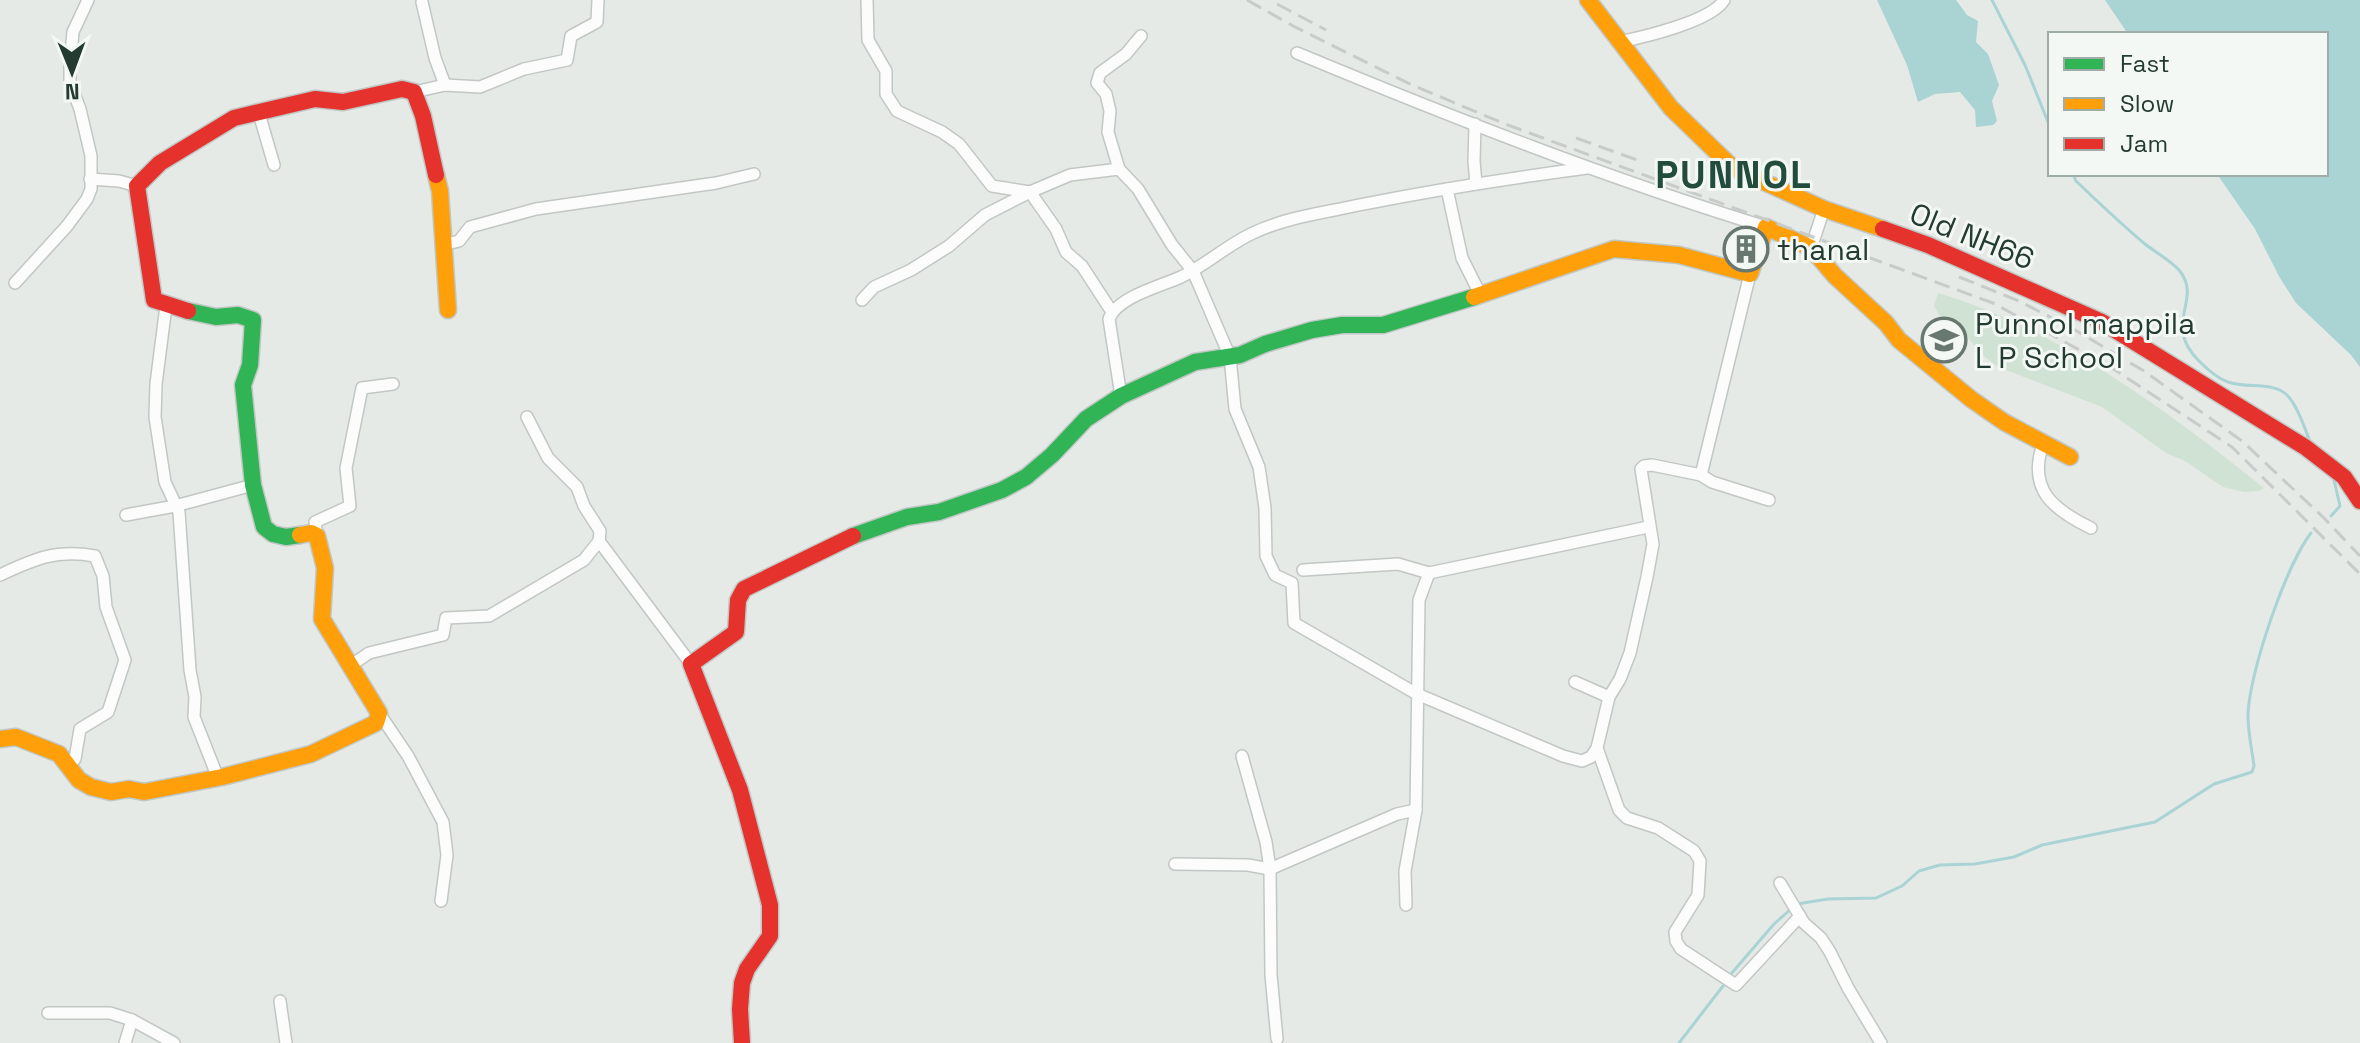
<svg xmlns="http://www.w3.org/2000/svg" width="2360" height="1043" font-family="'Space Grotesk',sans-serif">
  <rect width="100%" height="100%" fill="#e5eae7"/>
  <path fill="#d0e2d3" d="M1938 293C2055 327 2169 412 2264 488L2259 491 2244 492 2223 487 2185 461 2166 453 2102 407 1998 367 1980 353 1965 334 1941 318 1934 306Z"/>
  <g fill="#aad3d4">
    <path d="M1877 0H1956L1967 15 1978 21 1976 42 1988 54 1999 85 1992 101 1997 121 1993 125 1976 127 1975 110 1960 92 1935 94 1918 102 1907 65Z"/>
    <path d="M2105 0H2360V367L2351 355 2296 303 2280 278 2255 229 2217 174H2326V34H2128Z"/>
  </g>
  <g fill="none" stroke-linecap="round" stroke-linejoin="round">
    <g stroke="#aad3d4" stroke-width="3">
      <path d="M1992 0 2025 65 2050 127"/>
      <path d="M2073 174 2076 181C2099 203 2121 224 2145 244 2155 252 2170 260 2179 270 2204 300 2161 323 2199 361 2206 368 2219 379 2228 382 2248 389 2272 381 2287 395 2297 405 2304 426 2309 439"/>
      <path d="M2331 516 2340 506 2334 480"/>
      <path d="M1797 904 1828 899 1876 898 1902 886 1919 871 1940 865 1975 864 2014 857 2042 845 2155 822 2214 784 2252 772 2254 766C2252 750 2248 733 2248 716 2248 676 2286 565 2311 533"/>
      <path d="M1731 974 1774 924 1791 909"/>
      <path d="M1679 1043 1723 986"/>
    </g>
    <g stroke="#c2c7c4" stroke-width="14">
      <g id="street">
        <path d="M867 0 868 40 886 71V94L897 111 942 132 959 144 992 186 1030 192 1056 229 1066 252 1082 266 1112 312"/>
        <path d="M422 2 435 58 445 85"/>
        <path d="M1141 36 1126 54 1100 73 1097 83 1106 94 1110 111 1108 132 1119 169 1138 189 1172 245 1193 271 1230 357 1235 409 1259 467 1265 508 1266 556 1275 575 1292 583 1294 623 1417 694 1563 756 1582 761 1591 757 1597 748 1609 697 1620 679 1630 653 1647 577 1653 544 1641 469 1644 466 1652 465 1701 475 1750 274"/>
        <path d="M1619 42C1644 37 1712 21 1724 0"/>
        <path d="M1297 53C1451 117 1606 178 1766 227"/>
        <path d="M414 92 445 85 480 87 524 69 567 60 571 36 597 22 598 0"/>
        <path d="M258 110 274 165"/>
        <path d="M1475 124 1474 161 1476 184"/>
        <path d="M90 179 119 181 137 186"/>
        <path d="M1447 189 1462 258 1480 294"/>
        <path d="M443 245 459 241 470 227 536 209 716 183 754 174"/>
        <path d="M1811 248 1824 209"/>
        <path d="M15 283 67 226 87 199 91 189V156L80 109 70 83V65L73 32 88 0"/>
        <path d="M862 300 874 287 911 270 949 246 985 215 1030 192 1070 175 1119 169"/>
        <path d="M166 306 156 384 155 417 165 482 179 512 190 670 195 697 194 717 218 778"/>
        <path d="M1121 396 1109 319C1117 297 1161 286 1181 277 1206 265 1227 245 1253 233 1287 217 1323 213 1359 205 1434 190 1511 178 1587 168"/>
        <path d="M2043 444C2027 490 2054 510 2091 528"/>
        <path d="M1701 475 1712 482 1769 500"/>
        <path d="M126 515 175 506 253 485"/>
        <path d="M317 536 315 522 350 506 346 468 362 388 393 384"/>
        <path d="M599 541 691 664"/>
        <path d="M1303 570 1398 564 1429 573"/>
        <path d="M0 575C34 559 56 549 95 556L103 576 106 607 125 660 108 712 80 729 75 759 68 765"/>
        <path d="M350 666 369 653 443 635 446 618 489 616 584 560 599 541 600 531 584 506 577 487 548 458 527 417"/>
        <path d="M1575 682 1609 697"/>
        <path d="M379 713 408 756 443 822 447 855 441 901"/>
        <path d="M1597 748 1619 810 1627 818 1658 828 1694 851 1700 861 1698 895 1675 932 1676 941 1681 949 1736 985 1800 916"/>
        <path d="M1242 756 1266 842 1270 869 1271 975 1277 1039"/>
        <path d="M1175 864 1248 865 1270 869 1397 814 1416 810"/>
        <path d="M1780 883 1804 923 1821 938 1830 952 1848 988 1881 1043"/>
        <path d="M1406 905 1405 871 1416 810 1419 600 1429 573 1648 527"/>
        <path d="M280 1001 286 1043"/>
        <path d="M48 1013H110L132 1020 174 1043"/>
        <path d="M125 1043 132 1020"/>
      </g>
    </g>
    <g stroke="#c0c7c4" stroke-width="19">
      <g id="fast">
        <path d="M188 311 216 317 238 315 253 320 250 365 243 385 253 485 264 527 273 534 286 537 300 535"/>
        <path d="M853 536 907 517 939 512 1002 490 1026 477 1052 455 1086 419 1121 396 1195 362 1240 355 1265 344 1312 330 1342 325H1383L1474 297"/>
      </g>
    </g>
    <g stroke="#c0c7c4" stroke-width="19">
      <g id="slow">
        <path d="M1588 0 1671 108 1733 168 1824 209 1883 229"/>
        <path d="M436 175 440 191 448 310"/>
        <path d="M1474 297 1614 249 1679 255 1750 274 1766 227 1811 248 1835 276 1886 323 1899 340 1971 399 2004 422 2070 457"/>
        <path d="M0 739 16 737 59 754 79 780 91 787 111 792 129 789 144 792 222 777 311 754 376 723 379 713 322 619 325 568 317 536 311 533 300 535"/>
      </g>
    </g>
    <g stroke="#c0c7c4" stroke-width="19">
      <g id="jam">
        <path d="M1883 229 1928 245 2102 322 2305 447 2344 477 2360 501"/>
        <path d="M188 311 154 300 137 186 160 163 234 118 315 99 343 102 402 89 414 92 423 116 436 175"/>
        <path d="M742 1043 740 1009 742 983 747 969 770 936V905L740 790 691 664 736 632 738 600 744 589 853 536"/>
      </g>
    </g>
    <use href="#street" stroke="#fbfcfb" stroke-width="11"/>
    <use href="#fast" stroke="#30b455" stroke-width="16"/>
    <use href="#slow" stroke="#ff9f0a" stroke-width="16"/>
    <use href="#jam" stroke="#e5322d" stroke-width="16"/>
    <g stroke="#c7cbc9" stroke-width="3" stroke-dasharray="16 8" stroke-linecap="butt">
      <path d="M1247 0 1295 27 1412 85 1505 124 1993 303 2109 366 2232 447 2360 574"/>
      <path d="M1277 4 1326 30"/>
      <path d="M1576 138 1640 161"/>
      <path d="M1959 277 2019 301 2075 330 2144 371 2242 441 2324 518 2360 556"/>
    </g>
  </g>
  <defs>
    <g id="building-ring" transform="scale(2.3)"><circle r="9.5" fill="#f3f8f5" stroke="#687871" stroke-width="1.5"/><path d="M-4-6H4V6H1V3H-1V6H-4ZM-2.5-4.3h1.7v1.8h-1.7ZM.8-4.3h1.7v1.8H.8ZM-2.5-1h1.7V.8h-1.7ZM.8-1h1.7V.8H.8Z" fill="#687871"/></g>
    <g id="school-ring" transform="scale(2.3)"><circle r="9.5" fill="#f3f8f5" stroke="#687871" stroke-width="1.5"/><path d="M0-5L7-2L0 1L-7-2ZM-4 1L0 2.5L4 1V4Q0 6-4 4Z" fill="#687871"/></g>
  </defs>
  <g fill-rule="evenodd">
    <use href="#building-ring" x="1746" y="249"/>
    <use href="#school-ring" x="1944" y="340"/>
  </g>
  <g text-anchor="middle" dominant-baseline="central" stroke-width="6" stroke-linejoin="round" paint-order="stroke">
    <g font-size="30" fill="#243b32" stroke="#f3f8f5">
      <text transform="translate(1972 236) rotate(22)">Old NH66</text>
    </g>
    <g font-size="30" fill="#243b32" stroke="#f3f8f5" text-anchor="start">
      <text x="1777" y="249">thanal</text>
      <text x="1975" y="323">Punnol mappila<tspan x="1975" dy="34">L P School</tspan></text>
    </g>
    <g font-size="38" font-weight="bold" letter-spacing="2" fill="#224c3d" stroke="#f3f8f5">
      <text x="1734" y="175">PUNNOL</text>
    </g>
  </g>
  <rect x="2048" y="32" width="280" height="144" fill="#f3f8f5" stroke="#a0aca7" stroke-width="2"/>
  <rect x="2064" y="58" width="40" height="12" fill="#30b455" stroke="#a0aca7" stroke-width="2"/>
  <text x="2120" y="72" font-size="24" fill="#243b32">Fast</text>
  <rect x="2064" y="98" width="40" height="12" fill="#ff9f0a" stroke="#a0aca7" stroke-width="2"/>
  <text x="2120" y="112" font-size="24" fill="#243b32">Slow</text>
  <rect x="2064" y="138" width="40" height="12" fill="#e5322d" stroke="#a0aca7" stroke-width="2"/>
  <text x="2120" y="152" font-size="24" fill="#243b32">Jam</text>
  <g transform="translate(72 72) rotate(179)" stroke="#f3f8f5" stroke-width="6" paint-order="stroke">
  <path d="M0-6L14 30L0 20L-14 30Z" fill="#243b32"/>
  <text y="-12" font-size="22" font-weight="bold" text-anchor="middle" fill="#243b32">N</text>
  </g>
</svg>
